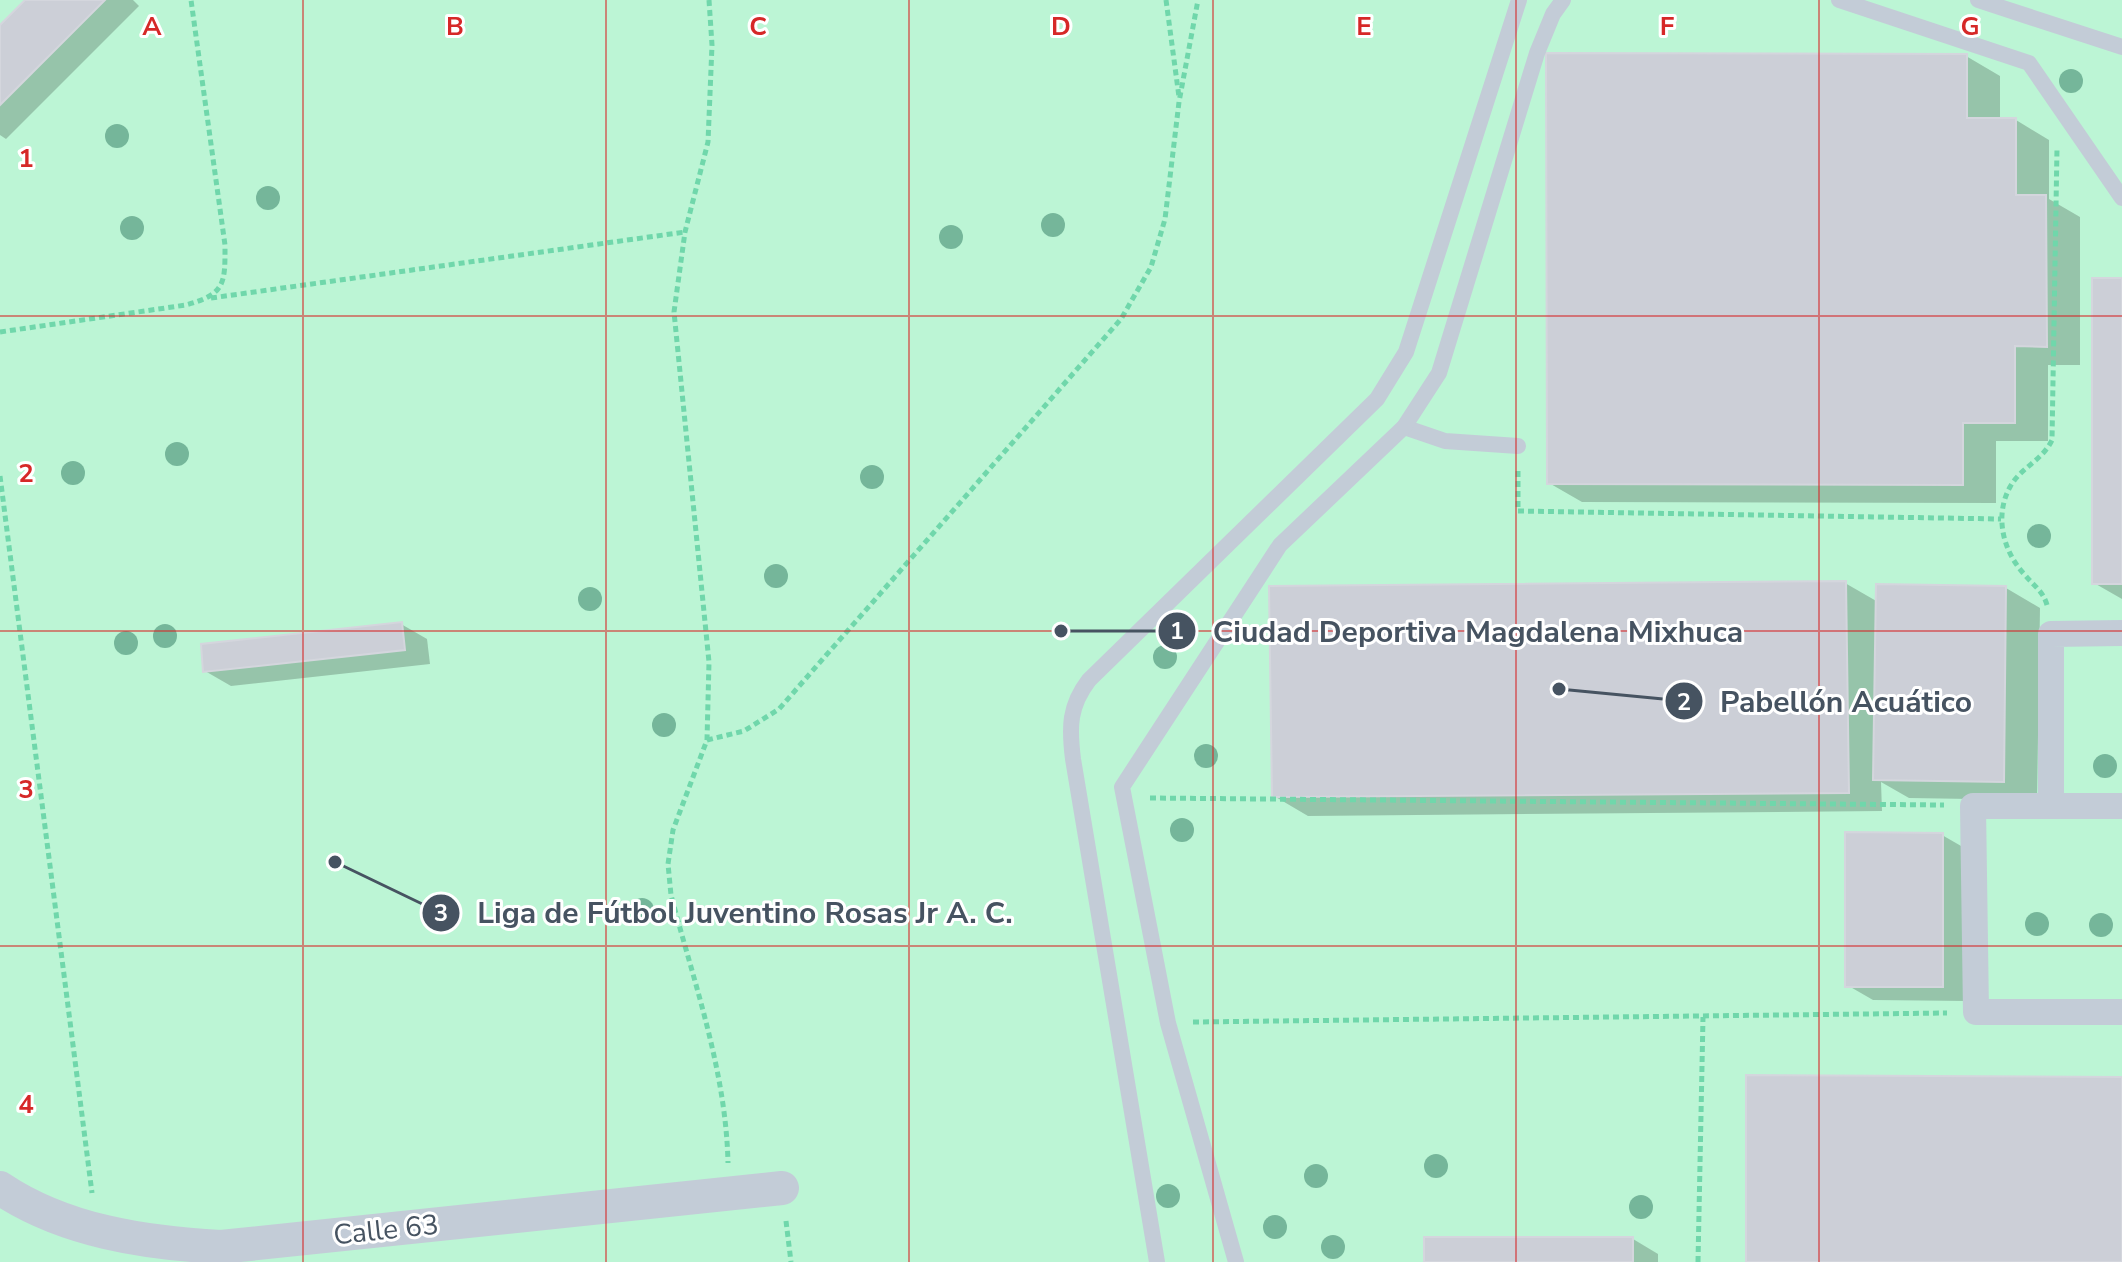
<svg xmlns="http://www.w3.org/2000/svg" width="2122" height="1262" font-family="'Nunito Sans',sans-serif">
  <rect width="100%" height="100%" fill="#f4f1f1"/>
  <rect fill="#bcf5d5" x="0" y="0" width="2122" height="1262"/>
  <g fill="#0003">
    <path d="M28 0H133L139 6 6 139 0 135V28Z"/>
    <path d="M1966 56 2000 76V120H2016L2049 140V199L2080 217V365H2048V441H1996V503L1582 502 1549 483Z"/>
    <path d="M2122 280V599L2094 583Z"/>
    <path d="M1845 583 1878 602 2006 588 2040 608 2037 800 1909 798 1881 782 1882 811 1308 816 1274 796Z"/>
    <path d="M401 624 427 639 430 664 231 686 205 671Z"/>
    <path d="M1942 835 1968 850V1001L1873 1000 1847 985Z"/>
    <path d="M1633 1239 1658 1254V1262H1426Z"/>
  </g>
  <g fill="#cccfd7" stroke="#d4d6dd" stroke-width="2">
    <path d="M25 0H105L0 105V25Z"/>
    <path d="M1546 53 1967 54V118H2016V195H2046L2047 347 2015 346V423H1963V485L1547 484Z"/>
    <rect x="2092" y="278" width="30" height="306"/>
    <path d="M1846 581 1849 793 1272 797 1269 586Z"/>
    <path d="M1876 584 2006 586 2004 782 1873 780Z"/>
    <path d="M402 622 405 650 203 672 201 644Z"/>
    <path d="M1845 832 1943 833V987H1845Z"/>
    <path d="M1746 1075 2122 1077V1262H1746Z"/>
    <rect x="1424" y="1237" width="209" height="25"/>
  </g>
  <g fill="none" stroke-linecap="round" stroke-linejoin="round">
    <g stroke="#70d7ab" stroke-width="5" stroke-dasharray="6 4" stroke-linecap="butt">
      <path d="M709 0 712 45 708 142 685 232 674 312 709 662 707 740 673 830 668 864 671 895C694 983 726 1071 728 1163"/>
      <path d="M1166 0 1179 97"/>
      <path d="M211 298 685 232"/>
      <path d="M0 332 186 305C226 294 225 283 225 245L191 0"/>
      <path d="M1518 471V511L2001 519"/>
      <path d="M0 476 92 1193"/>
      <path d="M2047 605C2043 591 2034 586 2025 575 2003 552 1994 516 2010 487 2020 468 2043 460 2052 440L2057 148"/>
      <path d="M707 740 744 731 779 709 1121 319 1151 267 1165 219 1179 102 1198 0"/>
      <path d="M1150 798 1944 805"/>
      <path d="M1193 1022 1947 1013"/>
      <path d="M786 1221 791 1262"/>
      <path d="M1698 1262 1703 1017"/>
    </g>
    <g stroke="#c3ccd7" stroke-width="16">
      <path d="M1839 0 2029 63 2122 198"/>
      <path d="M1978 0 2122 47"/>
      <path d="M1404 427 1445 441 1518 446"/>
      <path d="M1157 1262 1073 759C1069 727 1069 706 1089 680L1377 399 1406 352 1519 0"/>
      <path d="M1236 1262 1168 1023 1122 787 1280 545 1404 427 1439 373 1537 53 1553 14 1563 0"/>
    </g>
    <g stroke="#c3ccd7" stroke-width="26">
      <path d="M2051 806V634L2122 633"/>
      <path d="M2122 806H1973L1976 1012H2122"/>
    </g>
    <path stroke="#c3ccd7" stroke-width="34" d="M0 1188C64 1231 145 1243 221 1247L782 1188"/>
  </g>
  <g fill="#75b69a">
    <circle cx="2071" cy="81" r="12"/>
    <circle cx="117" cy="136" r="12"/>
    <circle cx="268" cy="198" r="12"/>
    <circle cx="1053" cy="225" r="12"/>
    <circle cx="132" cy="228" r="12"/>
    <circle cx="951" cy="237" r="12"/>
    <circle cx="177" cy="454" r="12"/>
    <circle cx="73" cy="473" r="12"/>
    <circle cx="872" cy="477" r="12"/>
    <circle cx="2039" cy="536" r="12"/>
    <circle cx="776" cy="576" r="12"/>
    <circle cx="590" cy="599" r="12"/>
    <circle cx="165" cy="636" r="12"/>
    <circle cx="126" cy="643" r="12"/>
    <circle cx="1165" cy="657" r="12"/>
    <circle cx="664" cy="725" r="12"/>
    <circle cx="1206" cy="756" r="12"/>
    <circle cx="2105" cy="766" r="12"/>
    <circle cx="1182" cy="830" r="12"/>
    <circle cx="642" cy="910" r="12"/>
    <circle cx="2037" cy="924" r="12"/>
    <circle cx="2101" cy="925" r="12"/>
    <circle cx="1436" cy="1166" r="12"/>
    <circle cx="1316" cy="1176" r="12"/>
    <circle cx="1168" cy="1196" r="12"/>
    <circle cx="1641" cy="1207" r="12"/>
    <circle cx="1275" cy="1227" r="12"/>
    <circle cx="1333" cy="1247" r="12"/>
  </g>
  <path fill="none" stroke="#d62828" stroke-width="2" stroke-opacity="0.55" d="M303 0V1262M606 0V1262M909 0V1262M1213 0V1262M1516 0V1262M1819 0V1262M0 316H2122M0 631H2122M0 946H2122"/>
  <g text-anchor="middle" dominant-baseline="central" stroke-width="6" stroke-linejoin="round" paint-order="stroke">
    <g font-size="28" fill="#465361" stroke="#fff">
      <text transform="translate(386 1230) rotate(-6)">Calle 63</text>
    </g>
  </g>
  <g font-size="26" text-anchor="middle" font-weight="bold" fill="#d62828" stroke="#fff" stroke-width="6" stroke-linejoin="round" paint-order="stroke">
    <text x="152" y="35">A</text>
    <text x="455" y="35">B</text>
    <text x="758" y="35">C</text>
    <text x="1061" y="35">D</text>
    <text x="1364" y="35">E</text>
    <text x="1667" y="35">F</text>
    <text x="1970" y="35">G</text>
    <text x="26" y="167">1</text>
    <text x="26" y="482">2</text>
    <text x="26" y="798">3</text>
    <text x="26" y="1113">4</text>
  </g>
  <path fill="none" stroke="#465361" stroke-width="3" d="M1061 631L1177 631M1559 689L1684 701M335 862L441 913"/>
  <g fill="#465361" stroke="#fff" stroke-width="3">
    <circle cx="1061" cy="631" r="8"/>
    <circle cx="1559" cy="689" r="8"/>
    <circle cx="335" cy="862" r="8"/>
    <circle cx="1177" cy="631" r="20"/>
    <circle cx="1684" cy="701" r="20"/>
    <circle cx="441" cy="913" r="20"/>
  </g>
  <g font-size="24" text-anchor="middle" font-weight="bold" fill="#fff">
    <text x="1177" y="639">1</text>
    <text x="1684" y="710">2</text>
    <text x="441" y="921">3</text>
  </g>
  <g font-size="30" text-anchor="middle" font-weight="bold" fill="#465361" stroke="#fff" stroke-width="6" stroke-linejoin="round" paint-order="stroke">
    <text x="1478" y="642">Ciudad Deportiva Magdalena Mixhuca</text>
    <text x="1846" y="712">Pabellón Acuático</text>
    <text x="745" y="923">Liga de Fútbol Juventino Rosas Jr A. C.</text>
  </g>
</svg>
